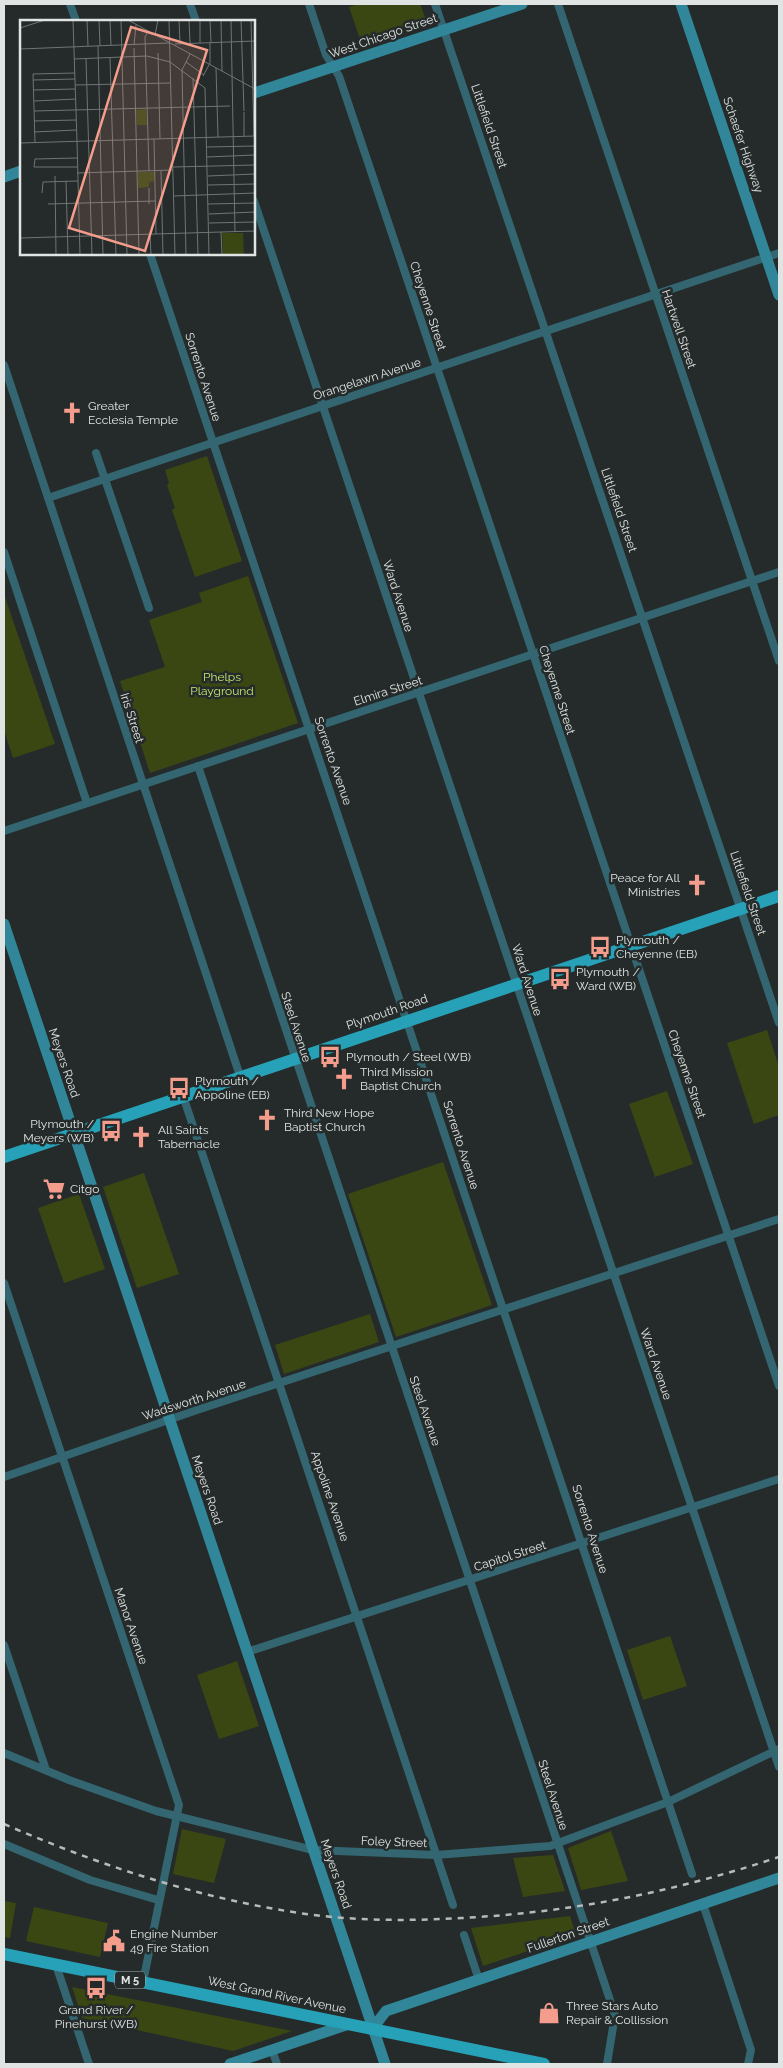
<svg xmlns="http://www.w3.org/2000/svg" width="783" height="2068" font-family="Raleway,sans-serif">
  <rect width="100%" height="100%" fill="#252b2a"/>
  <g fill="#3a4713">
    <path d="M359 4H420L426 20 361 42 349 7Z"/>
    <path d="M207 456 242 561 195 577 172 510 175 508 167 485 169 483 165 470Z"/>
    <path d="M248 576 298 723 150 773 120 681 165 667 149 620 202 602 199 593Z"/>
    <path d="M4 594 55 744 13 758 4 730Z"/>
    <path d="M767 1030 779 1067V1115L754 1124 727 1043Z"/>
    <path d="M667 1091 693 1164 655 1177 629 1104Z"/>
    <path d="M443 1162 492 1305 396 1337 348 1194Z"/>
    <path d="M144 1173 179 1274 137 1288 103 1187Z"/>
    <path d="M79 1194 105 1269 64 1283 38 1208Z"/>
    <path d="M370 1314 379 1342 284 1374 275 1345Z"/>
    <path d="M670 1636 687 1686 643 1700 627 1650Z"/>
    <path d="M237 1661 259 1726 219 1739 197 1675Z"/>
    <path d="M182 1829 226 1839 214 1883 173 1874Z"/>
    <path d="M611 1831 628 1881 581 1890 568 1848Z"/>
    <path d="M553 1855 565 1891 523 1897 513 1858Z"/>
    <path d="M4 1901 16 1903 10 1938 4 1937Z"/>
    <path d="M34 1907 108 1923 100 1957 26 1941Z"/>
    <path d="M570 1916 576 1935 483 1966 471 1928Z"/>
    <path d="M72 1987 292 2031 233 2051 82 2018Z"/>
  </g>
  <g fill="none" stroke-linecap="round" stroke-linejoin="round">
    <g stroke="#346671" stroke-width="8">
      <path d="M70 4 76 21"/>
      <path d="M190 4 196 21"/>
      <path d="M309 4 326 55 339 76 779 1386"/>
      <path d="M435 4 779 1023"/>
      <path d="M558 4 779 661"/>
      <path d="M254 201 779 1767"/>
      <path d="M150 254 692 1874"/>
      <path d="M4 365 240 1076"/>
      <path d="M96 453 149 608"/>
      <path d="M48 498 779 253"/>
      <path d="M4 552 87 803"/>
      <path d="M198 766 615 2015 607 2064"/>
      <path d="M4 831 779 572"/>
      <path d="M183 1096 453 1905"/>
      <path d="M4 1283 179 1805 143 1982"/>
      <path d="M4 1477 197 1410 779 1219"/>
      <path d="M4 1645 46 1770"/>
      <path d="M247 1652 779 1479"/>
      <path d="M4 1753 69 1780 156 1811 313 1850 436 1855 550 1846 668 1802 779 1749"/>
      <path d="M4 1844 90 1880 158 1900"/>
      <path d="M703 1904 751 2050 748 2064"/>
      <path d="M464 1935 479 1980"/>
      <path d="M56 1965 89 2064"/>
      <path d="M272 2050 277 2064"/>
    </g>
    <g stroke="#318799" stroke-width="11">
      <path d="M681 4 779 295"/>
      <path d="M254 93 522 4"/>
      <path d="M4 177 21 171"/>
      <path d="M4 924 385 2064"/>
      <path d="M373 2028 386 2011 779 1878"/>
      <path d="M230 2064 349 2024"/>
    </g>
    <g stroke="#26a1b7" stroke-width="12">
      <path d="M4 1157 779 896"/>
      <path d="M4 1954 544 2064"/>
    </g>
    <path stroke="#b6bbba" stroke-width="2.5" stroke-dasharray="6 6" stroke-linecap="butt" d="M4 1824C101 1866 201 1899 306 1914 358 1921 410 1921 462 1918 574 1912 673 1892 779 1857"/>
  </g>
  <defs>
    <g id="church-bare" transform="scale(1.725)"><path d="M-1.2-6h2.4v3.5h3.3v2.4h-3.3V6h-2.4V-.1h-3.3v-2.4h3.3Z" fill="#f49d8c" stroke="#252b2a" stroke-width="2.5" paint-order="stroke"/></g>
    <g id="bus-bare" transform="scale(1.725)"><path d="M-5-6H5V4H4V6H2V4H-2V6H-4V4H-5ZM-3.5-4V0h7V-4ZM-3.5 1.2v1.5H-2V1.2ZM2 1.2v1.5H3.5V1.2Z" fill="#f49d8c" stroke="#252b2a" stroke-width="2.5" paint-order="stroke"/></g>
    <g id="supermarket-bare" transform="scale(1.725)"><path d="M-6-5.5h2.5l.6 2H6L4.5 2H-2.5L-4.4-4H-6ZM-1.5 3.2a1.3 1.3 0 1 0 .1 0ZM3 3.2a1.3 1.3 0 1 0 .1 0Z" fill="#f49d8c" stroke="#252b2a" stroke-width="2.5" paint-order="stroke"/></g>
    <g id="civic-bare" transform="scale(1.725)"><path d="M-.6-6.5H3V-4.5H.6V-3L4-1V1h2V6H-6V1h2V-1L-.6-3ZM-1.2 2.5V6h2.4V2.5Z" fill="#f49d8c" stroke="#252b2a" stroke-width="2.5" paint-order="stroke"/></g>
    <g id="shop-bare" transform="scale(1.725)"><path d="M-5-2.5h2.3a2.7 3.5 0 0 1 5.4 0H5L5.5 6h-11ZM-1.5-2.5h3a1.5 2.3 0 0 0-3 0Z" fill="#f49d8c" stroke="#252b2a" stroke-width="2.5" paint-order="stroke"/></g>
  </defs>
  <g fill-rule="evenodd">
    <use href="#church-bare" x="72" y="413"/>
    <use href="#church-bare" x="697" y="885"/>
    <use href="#bus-bare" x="600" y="947"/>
    <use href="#bus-bare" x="560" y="979"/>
    <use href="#bus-bare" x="330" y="1057"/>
    <use href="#church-bare" x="344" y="1079"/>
    <use href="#bus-bare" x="179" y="1088"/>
    <use href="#church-bare" x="267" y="1120"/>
    <use href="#bus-bare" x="111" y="1131"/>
    <use href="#church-bare" x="141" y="1137"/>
    <use href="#supermarket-bare" x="54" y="1189"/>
    <use href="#civic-bare" x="114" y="1941"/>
    <use href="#bus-bare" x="96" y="1988"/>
    <use href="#shop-bare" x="549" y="2013"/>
  </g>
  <g text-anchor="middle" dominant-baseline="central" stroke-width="5" stroke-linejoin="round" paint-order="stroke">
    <rect fill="#252b2a" stroke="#a8acac" stroke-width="1" x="115" y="1971.5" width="30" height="17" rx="4"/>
    <g font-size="11" font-weight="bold" fill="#e0e4e3">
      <text x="130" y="1980">M 5</text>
    </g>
    <g font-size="12" fill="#e0e4e3" stroke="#252b2a">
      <text transform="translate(383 36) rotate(-19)">West Chicago Street</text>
      <text transform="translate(489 126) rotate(71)">Littlefield Street</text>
      <text transform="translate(743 145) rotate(71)">Schaefer Highway</text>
      <text transform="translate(428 306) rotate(72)">Cheyenne Street</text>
      <text transform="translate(679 329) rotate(71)">Hartwell Street</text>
      <text transform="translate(203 377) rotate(72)">Sorrento Avenue</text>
      <text transform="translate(367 379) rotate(-18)">Orangelawn Avenue</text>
      <text transform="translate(619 510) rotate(71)">Littlefield Street</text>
      <text transform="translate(398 596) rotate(72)">Ward Avenue</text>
      <text transform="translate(557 690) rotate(72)">Cheyenne Street</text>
      <text transform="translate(388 691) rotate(-18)">Elmira Street</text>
      <text transform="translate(132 718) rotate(72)">Iris Street</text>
      <text transform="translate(333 761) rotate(71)">Sorrento Avenue</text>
      <text transform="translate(748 893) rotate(71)">Littlefield Street</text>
      <text transform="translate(527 980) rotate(72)">Ward Avenue</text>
      <text transform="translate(387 1012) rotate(-19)">Plymouth Road</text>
      <text transform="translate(296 1027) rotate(72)">Steel Avenue</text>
      <text transform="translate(64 1063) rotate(71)">Meyers Road</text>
      <text transform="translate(687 1074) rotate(71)">Cheyenne Street</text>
      <text transform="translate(461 1145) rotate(72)">Sorrento Avenue</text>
      <text transform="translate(656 1364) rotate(71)">Ward Avenue</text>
      <text transform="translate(194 1400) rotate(-18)">Wadsworth Avenue</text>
      <text transform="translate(425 1411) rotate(71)">Steel Avenue</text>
      <text transform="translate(207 1490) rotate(71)">Meyers Road</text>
      <text transform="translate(330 1496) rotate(71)">Appoline Avenue</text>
      <text transform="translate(590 1529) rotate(72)">Sorrento Avenue</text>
      <text transform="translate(510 1556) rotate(-18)">Capitol Street</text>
      <text transform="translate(131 1626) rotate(71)">Manor Avenue</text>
      <text transform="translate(553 1795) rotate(72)">Steel Avenue</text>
      <text transform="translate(394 1842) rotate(2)">Foley Street</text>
      <text transform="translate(336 1874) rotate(71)">Meyers Road</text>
      <text transform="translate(568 1935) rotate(-19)">Fullerton Street</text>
      <text transform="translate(277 1995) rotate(12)">West Grand River Avenue</text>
    </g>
    <g font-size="12" fill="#e0e4e3" stroke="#252b2a" text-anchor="start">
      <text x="88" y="406">Greater<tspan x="88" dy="14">Ecclesia Temple</tspan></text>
      <text x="680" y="878" text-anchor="end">Peace for All<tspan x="680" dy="14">Ministries</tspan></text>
      <text x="616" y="940">Plymouth /<tspan x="616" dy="14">Cheyenne (EB)</tspan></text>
      <text x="576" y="972">Plymouth /<tspan x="576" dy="14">Ward (WB)</tspan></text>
      <text x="346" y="1057">Plymouth / Steel (WB)</text>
      <text x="360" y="1072">Third Mission<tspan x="360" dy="14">Baptist Church</tspan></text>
      <text x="195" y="1081">Plymouth /<tspan x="195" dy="14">Appoline (EB)</tspan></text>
      <text x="284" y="1113">Third New Hope<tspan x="284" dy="14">Baptist Church</tspan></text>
      <text x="94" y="1124" text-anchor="end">Plymouth /<tspan x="94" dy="14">Meyers (WB)</tspan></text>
      <text x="158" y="1130">All Saints<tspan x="158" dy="14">Tabernacle</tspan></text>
      <text x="70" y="1189">Citgo</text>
      <text x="130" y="1934">Engine Number<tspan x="130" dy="14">49 Fire Station</tspan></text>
      <text x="566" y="2006">Three Stars Auto<tspan x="566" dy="14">Repair &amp; Collission</tspan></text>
      <text x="96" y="2010" text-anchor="middle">Grand River /<tspan x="96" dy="14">Pinehurst (WB)</tspan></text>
    </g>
    <g font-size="12" fill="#c5e86d" stroke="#252b2a">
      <text x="222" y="677">Phelps<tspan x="222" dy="14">Playground</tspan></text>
    </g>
  </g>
  <g transform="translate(20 20)">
    <rect width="235" height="235" fill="#252b2a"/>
    <path d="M126 89 127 105H117L116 90ZM118 152H134V161L129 162V167L118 168ZM202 213H223L224 235H203Z" fill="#3a4713"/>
    <path fill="none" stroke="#707574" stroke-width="1" d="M53 0 57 121M67 0 68 26M79 0 80 26M90 0 91 26M101 0 107 235M108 0 235 69M149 0 155 235M159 0 160 24M169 0 170 23M180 0V23M190 0 191 23M201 0 202 51M211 0 215 212M221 0 224 91M231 0 234 116M0 8 25 0M128 11 125 17 129 151M135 15 138 0M155 24 235 21M114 25 116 5M78 26 83 235M114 28 119 235M0 29 149 23M138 33 140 119M90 38 96 235M54 39 127 36 150 42 185 68 189 235M66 39 72 235M166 42 184 55M196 48 198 117M183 56 190 43V23M173 58 178 235M13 60 55 59M55 65 150 63M13 70 55 69M14 81 56 79M14 91 210 86M224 92V116M14 101 56 100M14 112 56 110M134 119 136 214M57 121 60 235M0 123 235 116M15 123 13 54 55 53M187 127 235 126M187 137 235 135M57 138 15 139 14 147H57M153 147 235 145M141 151 143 235M57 153 153 150M35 156 36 235M188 156 235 154M46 161 48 235M188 165 235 164M129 168V184M22 173 23 162 58 161M153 176 235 173M28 184 135 181M188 184 235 183M189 194 235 192M189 203 235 202M201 212 202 235M130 214 131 235M0 218 235 211M0 219V235M166 235 162 50 170 34"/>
    <path fill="#f49d8c" fill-opacity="0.15" stroke="#f49d8c" stroke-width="2.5" d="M111 7 187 30 125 231 49 208Z"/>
    <rect width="235" height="235" fill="none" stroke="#e0e4e3" stroke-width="2.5"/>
  </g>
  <rect width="783" height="2068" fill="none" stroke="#e0e4e3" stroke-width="10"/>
</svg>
